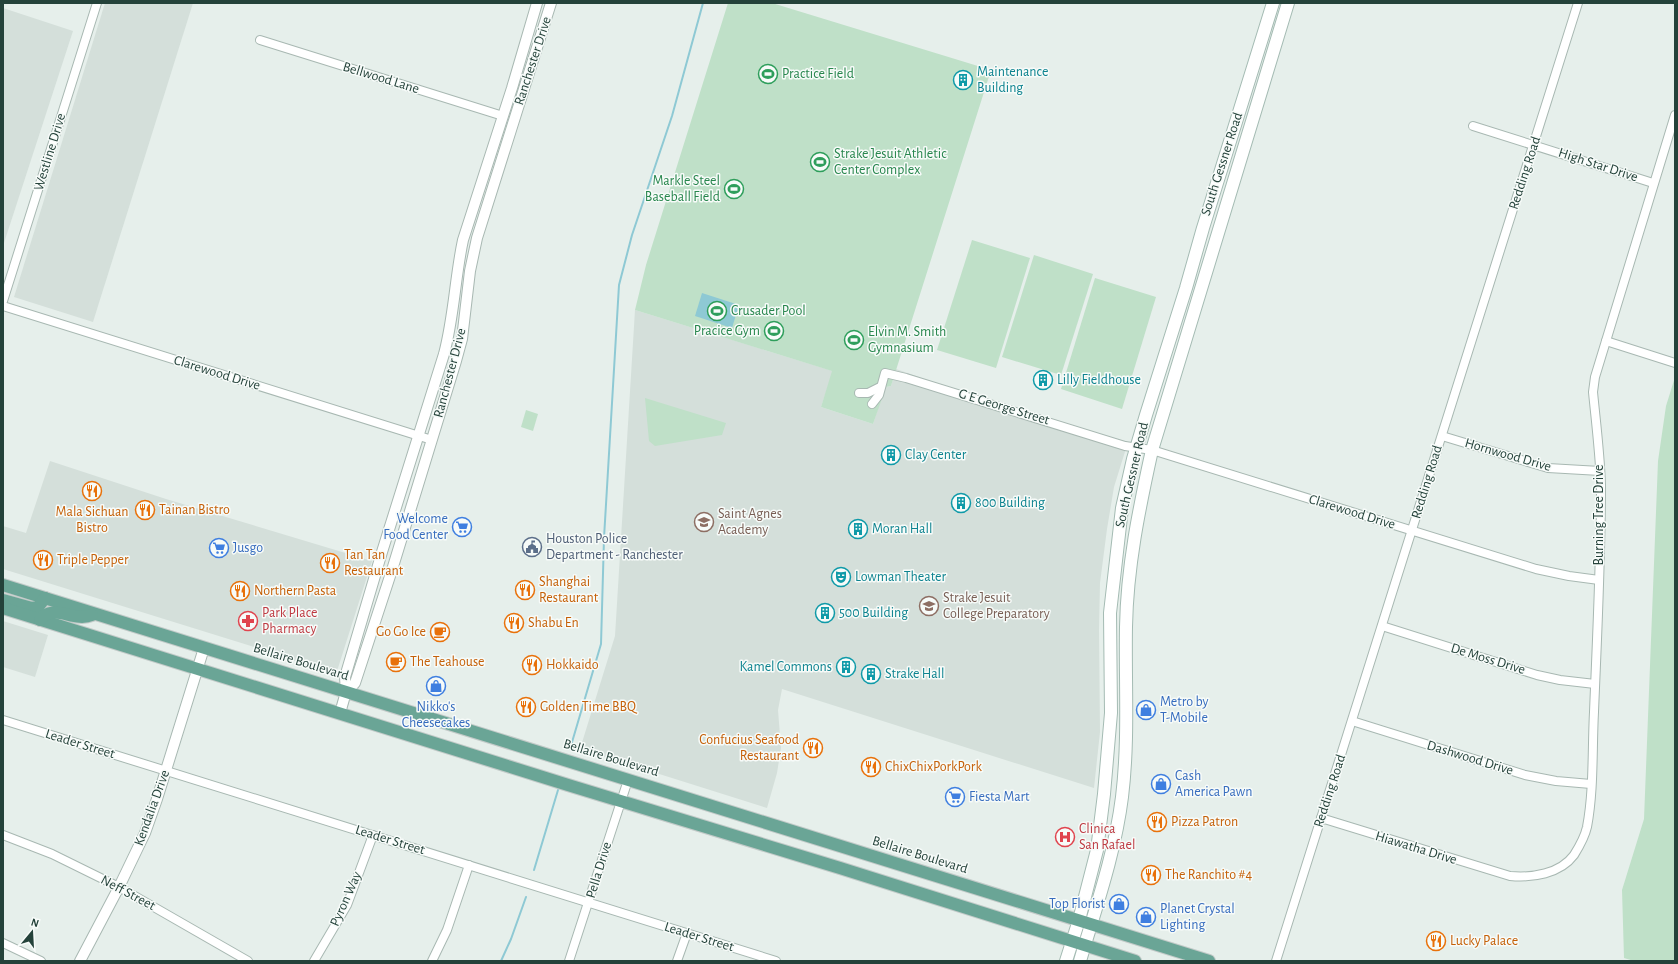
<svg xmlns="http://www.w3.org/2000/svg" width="1678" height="964" font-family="'Alegreya Sans',sans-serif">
  <rect width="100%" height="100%" fill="#e6efeb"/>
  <g fill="#d4dfda">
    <path d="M105 3H193L93 322 14 297Z"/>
    <path d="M3 8 73 31 3 246Z"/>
    <path d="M635 310 833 371 821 407 873 424 883 392 886 387 891 386 896 369 1011 409 1128 442 1114 487 1107 529 1100 583 1099 630 1100 732 1094 788 782 689 778 710 781 748 777 773 767 808 580 749 615 636Z"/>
    <path d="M50 461 166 499 372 561 338 668 333 674 251 646 3 569V526L26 533Z"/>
    <path d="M3 621 48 635 35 677 3 667Z"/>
  </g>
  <g fill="#bfe0c8">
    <path d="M728 3H772L991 70 891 386 886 387 873 424 821 407 832 371 635 310 646 265Z"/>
    <path d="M972 240 1030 258 996 368 937 350Z"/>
    <path d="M1034 255 1093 274 1061 375 1002 357Z"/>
    <path d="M1095 278 1156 297 1122 409 1061 389Z"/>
    <path d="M1675 377V961H1634L1624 958 1622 890 1644 819 1658 461 1666 406Z"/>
    <path d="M645 398 726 423 722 435 655 446 649 441Z"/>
    <path d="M526 410 538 414 533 431 521 427Z"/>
  </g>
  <path fill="#8ec9d4" d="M702 293 739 305 732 328 695 316Z"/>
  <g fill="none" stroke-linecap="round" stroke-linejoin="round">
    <g stroke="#8ec9d4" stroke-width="2">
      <path d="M570 749 601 644 604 538 619 285 632 235 672 116 703 3"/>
      <path d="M534 870 558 790"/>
      <path d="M501 961 511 939 526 897"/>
    </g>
    <g stroke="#a8b8b2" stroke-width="10">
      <g id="minor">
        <path d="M260 40 503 116"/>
        <path d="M1473 126 1653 183"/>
        <path d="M3 301 97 3"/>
        <path d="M3 306 432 440"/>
        <path d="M1606 341 1675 363"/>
        <path d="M859 393H868L880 387"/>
        <path d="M872 404 879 395 885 373 906 378 1125 446 1152 450 1536 569 1569 576 1599 580"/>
        <path d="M1442 436 1548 468 1600 471"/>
        <path d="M1382 626 1537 675 1560 680 1595 684"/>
        <path d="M3 720 776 961"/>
        <path d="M1352 721 1525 775 1556 781 1591 784"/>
        <path d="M1321 818 1510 876C1532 878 1560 874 1574 855 1579 847 1585 836 1587 827 1594 790 1592 750 1594 712 1597 637 1601 561 1601 485 1600 454 1596 423 1593 392L1595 377 1675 115"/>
        <path d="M3 835 52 854 119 887 248 961"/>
        <path d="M3 943 41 961"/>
        <path d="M314 961 347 905 373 835"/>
        <path d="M432 961 447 930 469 865"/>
        <path d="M569 961 628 780"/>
        <path d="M677 961 687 933"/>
        <path d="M1276 961 1578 3"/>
      </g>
    </g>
    <g stroke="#a8b8b2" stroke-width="12">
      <g id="tertiary">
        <path d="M346 692 345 677 382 552 444 354C454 317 455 277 463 240L512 88 537 3"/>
        <path d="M340 713 346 692 355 683 392 570 456 361 462 339 470 271 477 238 551 3"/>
        <path d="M80 961 119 887 145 833 157 799 204 648"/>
      </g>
    </g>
    <g stroke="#a4bbb3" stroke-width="14">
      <g id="secondary">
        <path d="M1066 961 1079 920 1097 850 1104 794 1111 713 1110 613 1122 508 1133 459 1146 415 1186 288 1203 228 1273 3"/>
        <path d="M1080 961C1096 907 1115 853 1122 797 1129 740 1125 684 1126 627 1127 567 1139 509 1152 450L1288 3"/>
      </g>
    </g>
    <g stroke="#c2cac8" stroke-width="14">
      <g id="primary">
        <path d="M3 585 1209 961"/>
        <path d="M3 600 32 608 38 607 45 598"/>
        <path d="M3 608 568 785 840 868 1135 961"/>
        <path d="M40 620C54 602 73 623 92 615"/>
      </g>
    </g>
    <use href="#minor" stroke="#fff" stroke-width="8"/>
    <use href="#tertiary" stroke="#fff" stroke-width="10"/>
    <use href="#secondary" stroke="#fff" stroke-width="12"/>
    <use href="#primary" stroke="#6aa596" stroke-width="12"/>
  </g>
  <defs>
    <g id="stadium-ring" transform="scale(1)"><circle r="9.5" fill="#f7fbf9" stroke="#2e9e5b" stroke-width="1.5"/><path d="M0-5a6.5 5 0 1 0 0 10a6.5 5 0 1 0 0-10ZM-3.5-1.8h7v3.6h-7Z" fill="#2e9e5b"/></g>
    <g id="building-ring" transform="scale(1)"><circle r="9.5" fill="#f7fbf9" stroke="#0f9aa8" stroke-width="1.5"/><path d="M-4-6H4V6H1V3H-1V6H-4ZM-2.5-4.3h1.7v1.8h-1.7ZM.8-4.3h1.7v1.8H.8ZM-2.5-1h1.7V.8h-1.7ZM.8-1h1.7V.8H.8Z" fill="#0f9aa8"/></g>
    <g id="restaurant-ring" transform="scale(1)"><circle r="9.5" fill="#f7fbf9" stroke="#e8710a" stroke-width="1.5"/><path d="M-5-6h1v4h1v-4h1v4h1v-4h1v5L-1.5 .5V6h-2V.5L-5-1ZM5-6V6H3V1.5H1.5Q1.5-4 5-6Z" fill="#e8710a"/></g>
    <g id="school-ring" transform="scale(1)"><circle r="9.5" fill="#f7fbf9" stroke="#8d6e63" stroke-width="1.5"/><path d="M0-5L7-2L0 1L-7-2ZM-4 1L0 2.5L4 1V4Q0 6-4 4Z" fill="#8d6e63"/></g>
    <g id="supermarket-ring" transform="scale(1)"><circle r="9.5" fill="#f7fbf9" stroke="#3f7fe0" stroke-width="1.5"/><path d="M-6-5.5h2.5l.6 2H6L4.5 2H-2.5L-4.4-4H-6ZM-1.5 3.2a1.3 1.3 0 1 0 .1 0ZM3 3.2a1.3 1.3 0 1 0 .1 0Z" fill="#3f7fe0"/></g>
    <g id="civic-ring" transform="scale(1)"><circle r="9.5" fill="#f7fbf9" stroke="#5c6f8a" stroke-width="1.5"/><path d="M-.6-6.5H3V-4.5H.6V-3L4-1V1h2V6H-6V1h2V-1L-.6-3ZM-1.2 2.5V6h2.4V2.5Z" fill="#5c6f8a"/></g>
    <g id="theatre-ring" transform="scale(1)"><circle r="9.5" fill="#f7fbf9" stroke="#0f9aa8" stroke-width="1.5"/><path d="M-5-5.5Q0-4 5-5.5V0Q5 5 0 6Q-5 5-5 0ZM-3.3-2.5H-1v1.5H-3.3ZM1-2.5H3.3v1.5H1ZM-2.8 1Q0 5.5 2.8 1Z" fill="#0f9aa8"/></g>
    <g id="pharmacy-ring" transform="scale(1)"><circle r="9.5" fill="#f7fbf9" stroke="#e0444e" stroke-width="1.5"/><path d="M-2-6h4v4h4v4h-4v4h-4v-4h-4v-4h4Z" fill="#e0444e"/></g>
    <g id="cafe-ring" transform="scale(1)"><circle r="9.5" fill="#f7fbf9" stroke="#e8710a" stroke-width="1.5"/><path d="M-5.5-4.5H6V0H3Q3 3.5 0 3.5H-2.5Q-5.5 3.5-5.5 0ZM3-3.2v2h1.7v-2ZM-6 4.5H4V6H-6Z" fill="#e8710a"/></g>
    <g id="shop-ring" transform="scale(1)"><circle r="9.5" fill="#f7fbf9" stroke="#3f7fe0" stroke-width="1.5"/><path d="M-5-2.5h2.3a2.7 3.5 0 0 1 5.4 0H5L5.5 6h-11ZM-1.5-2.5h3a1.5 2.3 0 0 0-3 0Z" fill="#3f7fe0"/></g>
    <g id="hospital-ring" transform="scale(1)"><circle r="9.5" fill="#f7fbf9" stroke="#e0444e" stroke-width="1.5"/><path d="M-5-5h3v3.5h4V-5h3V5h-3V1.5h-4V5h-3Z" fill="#e0444e"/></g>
  </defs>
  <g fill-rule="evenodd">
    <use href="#stadium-ring" x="768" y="74"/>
    <use href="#building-ring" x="963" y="80"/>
    <use href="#stadium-ring" x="820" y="162"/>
    <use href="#stadium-ring" x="734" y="189"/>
    <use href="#stadium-ring" x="717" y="311"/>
    <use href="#stadium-ring" x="774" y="331"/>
    <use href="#stadium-ring" x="854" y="340"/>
    <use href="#building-ring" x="1043" y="380"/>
    <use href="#building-ring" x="891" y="455"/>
    <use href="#restaurant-ring" x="92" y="491"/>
    <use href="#building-ring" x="961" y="503"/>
    <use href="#restaurant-ring" x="145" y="510"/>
    <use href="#school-ring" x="704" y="522"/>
    <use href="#supermarket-ring" x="462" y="527"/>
    <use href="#building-ring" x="858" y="529"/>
    <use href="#civic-ring" x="532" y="547"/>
    <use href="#supermarket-ring" x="219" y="548"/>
    <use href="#restaurant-ring" x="43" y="560"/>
    <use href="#restaurant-ring" x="330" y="563"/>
    <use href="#theatre-ring" x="841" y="577"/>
    <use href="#restaurant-ring" x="525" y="590"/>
    <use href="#restaurant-ring" x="240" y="591"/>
    <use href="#school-ring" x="929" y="606"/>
    <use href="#building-ring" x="825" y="613"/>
    <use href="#pharmacy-ring" x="248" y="621"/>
    <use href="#restaurant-ring" x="514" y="623"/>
    <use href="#cafe-ring" x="440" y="632"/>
    <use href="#cafe-ring" x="396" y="662"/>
    <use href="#restaurant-ring" x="532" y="665"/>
    <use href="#building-ring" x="846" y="667"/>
    <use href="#building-ring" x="871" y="674"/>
    <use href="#shop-ring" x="436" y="686"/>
    <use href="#restaurant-ring" x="526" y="707"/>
    <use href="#shop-ring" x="1146" y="710"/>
    <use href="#restaurant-ring" x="813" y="748"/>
    <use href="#restaurant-ring" x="871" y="767"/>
    <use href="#shop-ring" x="1161" y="784"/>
    <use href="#supermarket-ring" x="955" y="797"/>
    <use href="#restaurant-ring" x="1157" y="822"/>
    <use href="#hospital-ring" x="1065" y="837"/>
    <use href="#restaurant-ring" x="1151" y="875"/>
    <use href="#shop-ring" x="1119" y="904"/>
    <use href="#shop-ring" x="1146" y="917"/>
    <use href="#restaurant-ring" x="1436" y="941"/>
  </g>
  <g text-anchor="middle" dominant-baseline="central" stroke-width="3" stroke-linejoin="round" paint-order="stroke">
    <g font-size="14" fill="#24423a" stroke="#f7fbf9">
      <text transform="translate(533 61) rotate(-72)">Ranchester Drive</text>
      <text transform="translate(381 78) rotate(17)">Bellwood Lane</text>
      <text transform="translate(50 152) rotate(-73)">Westline Drive</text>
      <text transform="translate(1222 164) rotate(-72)">South Gessner Road</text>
      <text transform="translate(1598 165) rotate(18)">High Star Drive</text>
      <text transform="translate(1525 173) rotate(-72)">Redding Road</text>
      <text transform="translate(217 373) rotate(17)">Clarewood Drive</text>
      <text transform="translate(450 373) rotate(-75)">Ranchester Drive</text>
      <text transform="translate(1004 407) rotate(17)">G E George Street</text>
      <text transform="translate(1508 455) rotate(16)">Hornwood Drive</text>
      <text transform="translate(1132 475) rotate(-77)">South Gessner Road</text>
      <text transform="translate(1427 482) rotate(-73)">Redding Road</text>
      <text transform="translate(1352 512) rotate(17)">Clarewood Drive</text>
      <text transform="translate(1599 515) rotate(-90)">Burning Tree Drive</text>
      <text transform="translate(1488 659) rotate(17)">De Moss Drive</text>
      <text transform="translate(301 662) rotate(17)">Bellaire Boulevard</text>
      <text transform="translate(80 744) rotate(17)">Leader Street</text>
      <text transform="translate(611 758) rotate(17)">Bellaire Boulevard</text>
      <text transform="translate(1470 758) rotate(17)">Dashwood Drive</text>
      <text transform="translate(1330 791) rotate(-72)">Redding Road</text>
      <text transform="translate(152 808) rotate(-70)">Kendalia Drive</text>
      <text transform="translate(390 840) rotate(17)">Leader Street</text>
      <text transform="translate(1416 848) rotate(17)">Hiawatha Drive</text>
      <text transform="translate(920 855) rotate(17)">Bellaire Boulevard</text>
      <text transform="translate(599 870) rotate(-73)">Pella Drive</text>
      <text transform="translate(128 893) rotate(28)">Neff Street</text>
      <text transform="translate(346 899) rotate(-66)">Pyron Way</text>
      <text transform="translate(699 937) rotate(17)">Leader Street</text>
    </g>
    <g font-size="14" fill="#0d838f" stroke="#f7fbf9" text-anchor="start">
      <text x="977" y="72">Maintenance<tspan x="977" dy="16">Building</tspan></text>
      <text x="1057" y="380">Lilly Fieldhouse</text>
      <text x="905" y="455">Clay Center</text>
      <text x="975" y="503">800 Building</text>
      <text x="872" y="529">Moran Hall</text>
      <text x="855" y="577">Lowman Theater</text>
      <text x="839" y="613">500 Building</text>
      <text x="832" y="667" text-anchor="end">Kamel Commons</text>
      <text x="885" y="674">Strake Hall</text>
    </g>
    <g font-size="14" fill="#27864d" stroke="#f7fbf9" text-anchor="start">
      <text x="782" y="74">Practice Field</text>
      <text x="834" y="154">Strake Jesuit Athletic<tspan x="834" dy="16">Center Complex</tspan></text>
      <text x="720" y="181" text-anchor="end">Markle Steel<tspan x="720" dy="16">Baseball Field</tspan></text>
      <text x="731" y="311">Crusader Pool</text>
      <text x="760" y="331" text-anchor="end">Pracice Gym</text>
      <text x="868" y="332">Elvin M. Smith<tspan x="868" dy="16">Gymnasium</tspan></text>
    </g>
    <g font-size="14" fill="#c56008" stroke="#f7fbf9" text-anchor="start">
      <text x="159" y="510">Tainan Bistro</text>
      <text x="92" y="512" text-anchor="middle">Mala Sichuan<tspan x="92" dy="16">Bistro</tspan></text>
      <text x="344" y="555">Tan Tan<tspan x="344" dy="16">Restaurant</tspan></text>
      <text x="57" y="560">Triple Pepper</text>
      <text x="539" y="582">Shanghai<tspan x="539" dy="16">Restaurant</tspan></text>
      <text x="254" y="591">Northern Pasta</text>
      <text x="528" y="623">Shabu En</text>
      <text x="426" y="632" text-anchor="end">Go Go Ice</text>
      <text x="410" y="662">The Teahouse</text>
      <text x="546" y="665">Hokkaido</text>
      <text x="540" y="707">Golden Time BBQ</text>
      <text x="799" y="740" text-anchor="end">Confucius Seafood<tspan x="799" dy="16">Restaurant</tspan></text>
      <text x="885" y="767">ChixChixPorkPork</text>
      <text x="1171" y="822">Pizza Patron</text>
      <text x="1165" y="875">The Ranchito #4</text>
      <text x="1450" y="941">Lucky Palace</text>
    </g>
    <g font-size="14" fill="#785e54" stroke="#f7fbf9" text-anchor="start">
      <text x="718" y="514">Saint Agnes<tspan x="718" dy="16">Academy</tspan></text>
      <text x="943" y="598">Strake Jesuit<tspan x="943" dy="16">College Preparatory</tspan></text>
    </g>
    <g font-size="14" fill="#366cbe" stroke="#f7fbf9" text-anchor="start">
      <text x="448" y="519" text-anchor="end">Welcome<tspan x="448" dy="16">Food Center</tspan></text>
      <text x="233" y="548">Jusgo</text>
      <text x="1160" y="702">Metro by<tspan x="1160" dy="16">T-Mobile</tspan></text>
      <text x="436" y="707" text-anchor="middle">Nikko's<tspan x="436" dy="16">Cheesecakes</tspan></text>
      <text x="1175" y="776">Cash<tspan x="1175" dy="16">America Pawn</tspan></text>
      <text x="969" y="797">Fiesta Mart</text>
      <text x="1105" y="904" text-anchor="end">Top Florist</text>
      <text x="1160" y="909">Planet Crystal<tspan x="1160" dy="16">Lighting</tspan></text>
    </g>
    <g font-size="14" fill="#4e5e75" stroke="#f7fbf9" text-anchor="start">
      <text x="546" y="539">Houston Police<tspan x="546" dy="16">Department - Ranchester</tspan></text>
    </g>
    <g font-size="14" fill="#be3a42" stroke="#f7fbf9" text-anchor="start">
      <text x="262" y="613">Park Place<tspan x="262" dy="16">Pharmacy</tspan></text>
      <text x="1079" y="829">Clinica<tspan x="1079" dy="16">San Rafael</tspan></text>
    </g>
  </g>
  <rect width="1678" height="964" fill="none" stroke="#24423a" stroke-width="8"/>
  <g transform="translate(32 932) rotate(18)" stroke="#f7fbf9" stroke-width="3" paint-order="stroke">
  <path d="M0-3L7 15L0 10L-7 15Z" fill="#24423a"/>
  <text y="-6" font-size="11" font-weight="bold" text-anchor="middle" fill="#24423a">N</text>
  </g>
</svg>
